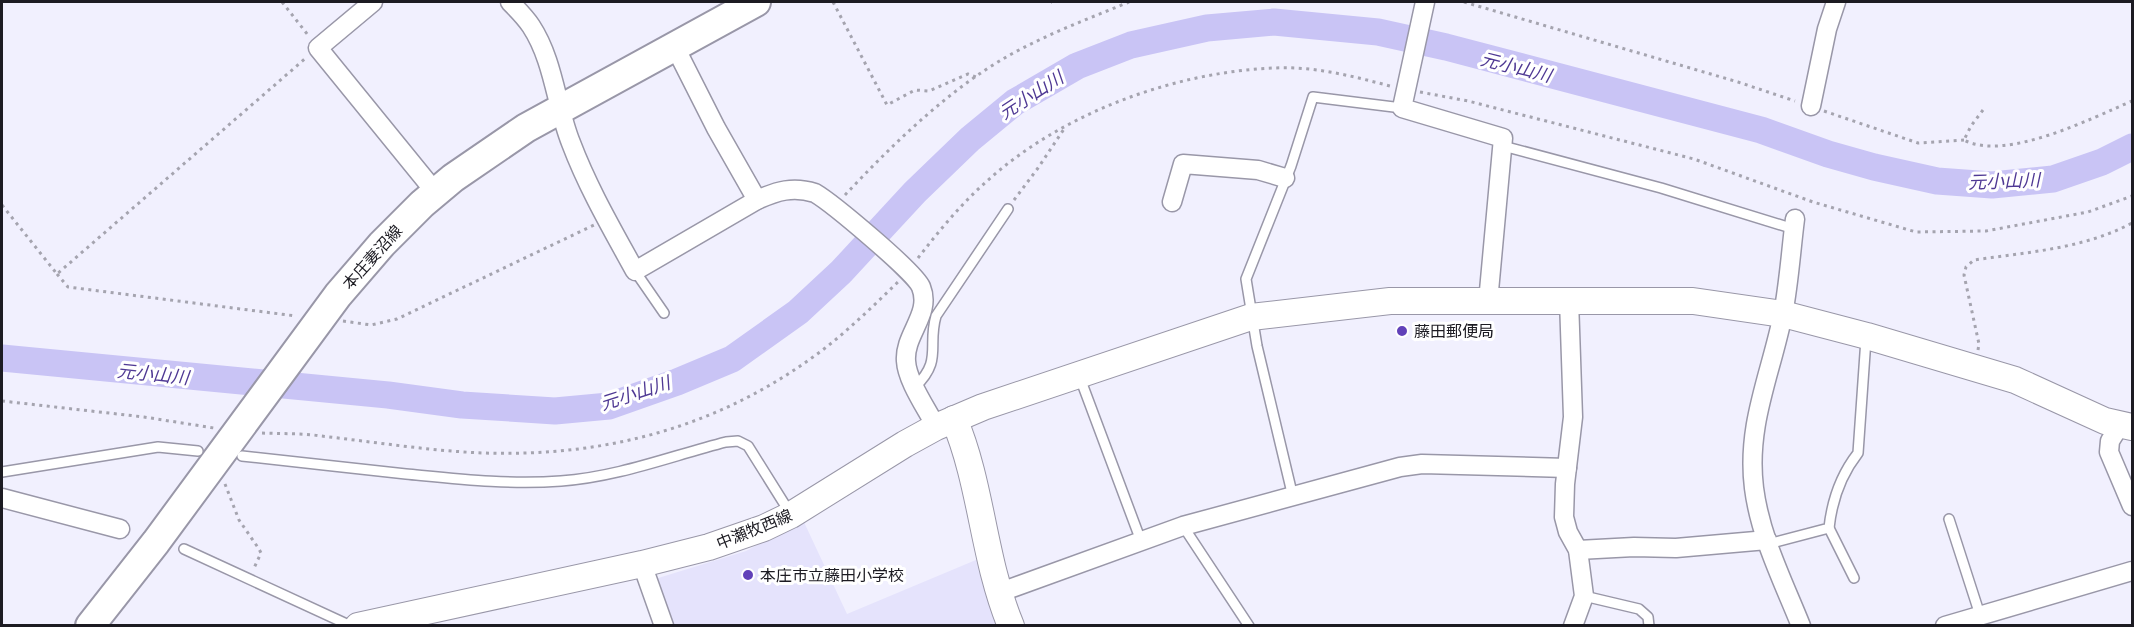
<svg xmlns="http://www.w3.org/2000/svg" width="2134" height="627" font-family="'IBM Plex Sans','Noto Sans JP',sans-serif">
  <rect width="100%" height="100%" fill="#f1f0fe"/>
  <path fill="#e5e3fc" d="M803 520 847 614 983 557 1003 625H671L655 579 746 551Z"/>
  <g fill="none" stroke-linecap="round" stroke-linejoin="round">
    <path stroke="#c9c4f5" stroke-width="27" d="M2 358 388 395 462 405 555 411 609 406 677 382 732 359 798 312 841 272 915 192 970 139 1015 102 1077 66 1131 45 1207 28 1274 22 1378 32 1446 47 1761 130 1828 154 1874 167 1937 181 1992 185 2053 179 2102 162 2132 147"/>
    <g stroke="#9997a8" stroke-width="12">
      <g id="lane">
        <path d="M1503 146 1661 188 1794 229"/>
        <path d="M635 271 664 313"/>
        <path d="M1080 378 1141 541"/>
        <path d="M915 387C943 360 927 347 936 316L1008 209"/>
        <path d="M242 456C297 462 351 468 406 474 458 479 509 485 561 481 618 477 671 456 726 442L738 441 748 446 790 513"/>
        <path d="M2 472 158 447 198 451"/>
        <path d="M1293 497 1257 346 1246 279 1291 166 1313 97 1402 108"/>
        <path d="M1949 519 1980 615"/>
        <path d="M1183 526 1249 626"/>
        <path d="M1829 528 1854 578"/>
        <path d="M1768 544 1829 528C1832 500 1840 476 1858 453L1866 339"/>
        <path d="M184 549 351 626"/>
        <path d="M1584 596 1639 609 1648 617 1649 626"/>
      </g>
    </g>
    <g stroke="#9997a8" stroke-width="21">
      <g id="street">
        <path d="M373 2 318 48 436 193"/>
        <path d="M510 2C517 9 525 17 531 26 554 61 556 106 571 143 588 188 612 229 635 271L757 200C777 191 793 186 815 193 832 203 915 272 921 287 932 314 904 334 906 361 907 381 927 409 936 427"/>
        <path d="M1425 2 1402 108 1503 138 1488 302"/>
        <path d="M674 45 716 128 757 200"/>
        <path d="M1811 106 1827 29 1836 2"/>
        <path d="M1172 202 1183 164 1258 170 1285 178"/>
        <path d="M1795 219C1791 250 1789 283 1783 314 1771 374 1746 425 1754 488 1760 536 1783 581 1801 626"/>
        <path d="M1569 300 1573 417 1565 484 1564 517 1568 532 1578 550 1584 596 1573 626"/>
        <path d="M2120 425 2110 441 2109 452 2132 506"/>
        <path d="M2 498 120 529"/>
        <path d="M1578 550 1634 547 1676 548 1767 540"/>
        <path d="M642 564 664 626"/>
        <path d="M998 593 1183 526 1400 467 1422 464 1567 468"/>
        <path d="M1945 626 2132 571"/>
      </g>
    </g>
    <g stroke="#9997a8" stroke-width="28">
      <g id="secondary">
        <path d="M954 419C982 485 983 559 1011 626"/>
        <path d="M358 626 642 564 709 547 764 528 791 515 905 444 936 427 983 407 1251 317 1390 301H1693L1783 314 1867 336 2015 380 2105 421 2132 427"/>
      </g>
    </g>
    <g stroke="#9997a8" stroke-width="32">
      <path id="primary" d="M90 626 156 542 338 295 382 244 422 204 453 178 526 128 756 2"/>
    </g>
    <g stroke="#a5a4af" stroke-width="3" stroke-dasharray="3 4.5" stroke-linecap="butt">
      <path d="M282 2 308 35"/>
      <path d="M833 2 887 105 915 90 929 91 968 74 976 77"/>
      <path d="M1051 2H1052"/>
      <path d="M1464 2 1738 82 1795 101"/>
      <path d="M1420 92 1468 101 1694 159 1813 202 1916 232 1986 231 2088 212 2132 196"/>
      <path d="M1983 110 1971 126 1964 140C2006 162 2092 118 2132 101"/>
      <path d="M1824 111 1918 143 1964 140"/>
      <path d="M845 195C892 145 948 90 1008 56 1047 34 1088 19 1129 2"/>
      <path d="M1014 200 1038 168 1064 129"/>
      <path d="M2 205 57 274 307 57"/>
      <path d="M918 258C939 231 961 204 987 181 1062 113 1174 72 1274 68 1314 66 1352 76 1390 86"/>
      <path d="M57 274 68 287 296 316"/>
      <path d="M343 321 371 325 397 319 594 225"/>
      <path d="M1978 350 1979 344 1964 275 1966 267 1974 260C2028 252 2083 249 2132 223"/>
      <path d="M2 401 144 417 214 428"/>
      <path d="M262 433C282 434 302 433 321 436 375 442 430 451 484 453 604 457 715 428 813 357 844 335 871 308 898 282"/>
      <path d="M225 484 239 520 259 549 261 553 254 568"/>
    </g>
    <use href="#lane" stroke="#fff" stroke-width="9"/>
    <use href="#street" stroke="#fff" stroke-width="18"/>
    <use href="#secondary" stroke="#fff" stroke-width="26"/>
    <use href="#primary" stroke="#fff" stroke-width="28"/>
  </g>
  <g fill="#6141b9" stroke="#fff" stroke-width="2">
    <circle cx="1402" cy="331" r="6"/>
    <circle cx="748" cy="575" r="6"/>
  </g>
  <g text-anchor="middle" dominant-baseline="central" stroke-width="6" stroke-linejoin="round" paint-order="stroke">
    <g font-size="16" fill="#1c1b22" stroke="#fff">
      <text transform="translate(372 257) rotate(-48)">本庄妻沼線</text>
      <text transform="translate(754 529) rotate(-22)">中瀬牧西線</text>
    </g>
    <g font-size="16" fill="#1c1b22" stroke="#fff" text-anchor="start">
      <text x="1414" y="331">藤田郵便局</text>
      <text x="760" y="575">本庄市立藤田小学校</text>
    </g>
    <g font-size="18" font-style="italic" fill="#4f3994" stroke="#fff">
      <text transform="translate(1516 67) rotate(14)">元小山川</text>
      <text transform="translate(1031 95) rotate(-33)">元小山川</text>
      <text transform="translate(2004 181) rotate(-2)">元小山川</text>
      <text transform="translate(153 374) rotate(6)">元小山川</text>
      <text transform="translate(635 393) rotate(-18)">元小山川</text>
    </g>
  </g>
  <rect width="2134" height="627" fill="none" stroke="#1c1b22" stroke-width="6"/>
</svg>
